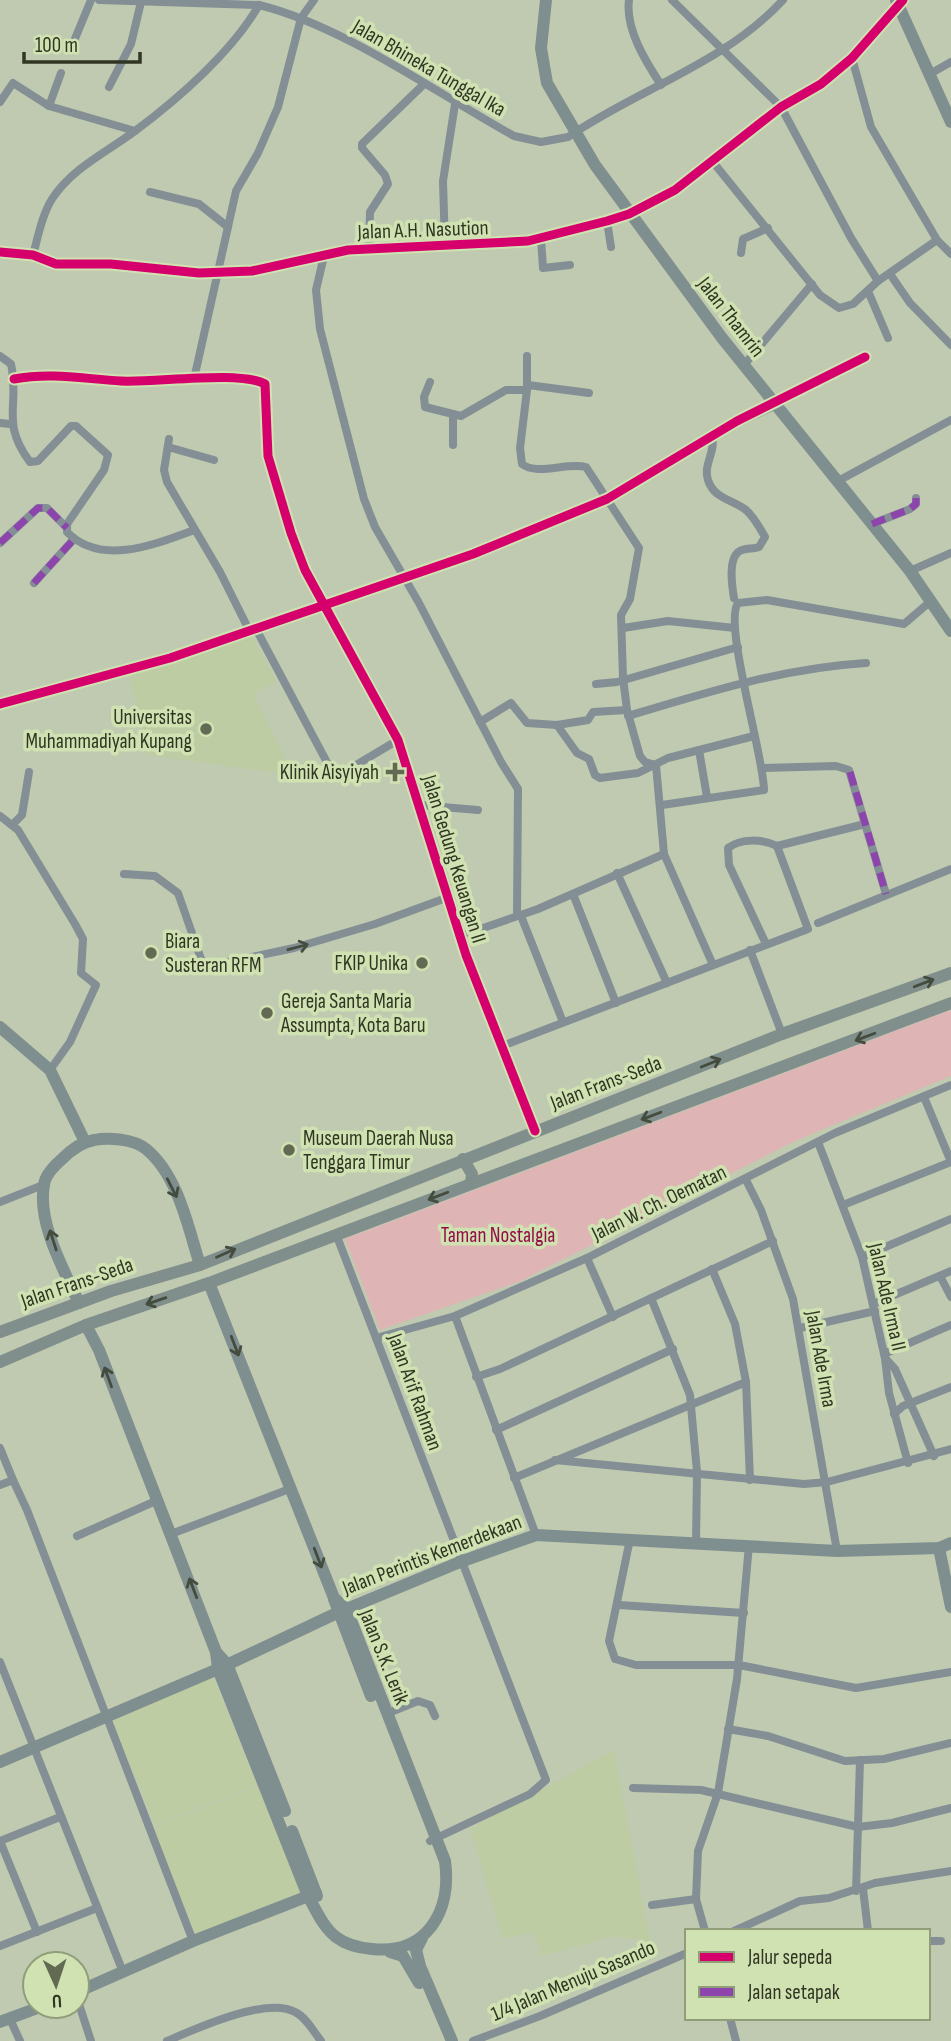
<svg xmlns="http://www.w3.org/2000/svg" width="951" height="2041" font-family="'Sofia Sans Condensed',sans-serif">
  <rect width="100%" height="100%" fill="#c0cab0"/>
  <g fill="#bdcca2">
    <path d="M251 635 276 681 253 694 294 775 147 755 129 674Z"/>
    <path d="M213 1677 257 1785 155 1825 111 1718Z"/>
    <path d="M614 1750 650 1941 614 1936 541 1956 533 1931 503 1939 470 1829Z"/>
    <path d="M258 1786 301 1892 195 1935 152 1828Z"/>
  </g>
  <path fill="#deb5b4" d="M951 1010V1076L795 1141 521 1281 380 1330 345 1239Z"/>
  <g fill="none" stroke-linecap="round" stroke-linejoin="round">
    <g stroke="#838f95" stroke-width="8">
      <path d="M99 0 259 5C344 26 436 93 514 136L541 142 568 137C638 89 724 64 783 0"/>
      <path d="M629 0C625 29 646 62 661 85"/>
      <path d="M672 0 781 107 851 238 878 281"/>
      <path d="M72 46 91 0"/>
      <path d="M852 58 871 127 937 240 951 254"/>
      <path d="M928 75 951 62"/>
      <path d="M109 87 131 44 141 2"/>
      <path d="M0 102 13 83 49 106 135 131"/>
      <path d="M49 106 61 73"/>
      <path d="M713 162 820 295 839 308 853 304 878 281 937 240"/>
      <path d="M150 192 199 204 228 227"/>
      <path d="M607 221 611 247"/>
      <path d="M541 239 543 268 570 265"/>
      <path d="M445 247 443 181 455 104"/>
      <path d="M369 249 370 212 388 184 385 175 362 148V144L423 85"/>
      <path d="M0 252 33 255 56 264H111L199 273 252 271 348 250 528 241 607 221 629 214 675 190 781 107 821 84 852 58 903 0"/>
      <path d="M741 253 743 239 768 228"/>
      <path d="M33 255C38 237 42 215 52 199 72 168 107 152 135 131 178 99 232 52 259 5"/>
      <path d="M324 256 316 290 320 329 364 499 375 527 419 603 501 762 518 789 517 916"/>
      <path d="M890 274 910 303 951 345"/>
      <path d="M868 291 888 338"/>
      <path d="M0 356 11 364C20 406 0 422 30 462L38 461 71 426H76L108 455 104 470 67 524V532C101 567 156 544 194 530"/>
      <path d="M527 356V390L520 448 522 464C537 476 567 462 586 467L639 548 630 599 621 615 623 678 627 710 640 756 645 762 656 765"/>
      <path d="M744 365 812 284"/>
      <path d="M14 379C51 372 84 379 121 381 154 383 240 370 265 384L268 456 291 533 305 570 398 740 466 955 535 1131"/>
      <path d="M194 379 236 191 258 153 278 107 301 18 314 0"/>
      <path d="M430 382 424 397 425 407 461 416 506 390H527"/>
      <path d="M528 385 589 393"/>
      <path d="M774 404 865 357"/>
      <path d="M0 423 10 424"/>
      <path d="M712 437C716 452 703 464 708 480 714 499 732 499 746 510 753 516 760 528 765 537L759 547C754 549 747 548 742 550 727 555 732 586 734 598"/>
      <path d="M169 439 164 470 167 482 220 572 250 632"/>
      <path d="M453 445V414"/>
      <path d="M168 447 214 460"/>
      <path d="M838 481 951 420"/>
      <path d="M872 524 910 509 916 504V498"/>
      <path d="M0 543 38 508H47L67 528"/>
      <path d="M910 571 951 553"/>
      <path d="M34 583 74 539"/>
      <path d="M623 628 668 621 735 628"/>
      <path d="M256 629 330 768 346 771 398 740"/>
      <path d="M596 684 617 682 738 647"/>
      <path d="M628 716C707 692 784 668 866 663"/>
      <path d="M480 722 511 703 527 723 557 725 588 720 593 712 627 710"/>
      <path d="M557 725 577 753 589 759 595 775 600 778 638 773 668 758 754 736"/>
      <path d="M699 750 707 797"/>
      <path d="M656 765 664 854 713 965"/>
      <path d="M763 768 836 766 849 770 886 894"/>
      <path d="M419 805 478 810"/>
      <path d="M662 805 764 790C764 757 723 623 738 603L767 600 904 624 932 600"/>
      <path d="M0 816 18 830 75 924 83 939 81 973 96 985 70 1042 50 1070"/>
      <path d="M12 825 22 815 29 772"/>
      <path d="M617 873 667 983"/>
      <path d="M124 874 155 876 178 893 201 959 209 966 294 948 375 924 446 898"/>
      <path d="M573 894 616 1003"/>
      <path d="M521 916 563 1022"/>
      <path d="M818 923 951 869"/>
      <path d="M460 936 538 909 664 854"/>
      <path d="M766 944 729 865 728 848C741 838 763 839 777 846L865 824"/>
      <path d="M750 950 782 1034"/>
      <path d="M502 1046 808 929 777 846"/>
      <path d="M924 1097 951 1162"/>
      <path d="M818 1142 862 1257 885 1358 889 1393 908 1463"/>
      <path d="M746 1180 761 1210 793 1299 837 1551"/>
      <path d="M0 1202 43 1185"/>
      <path d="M843 1205 951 1162"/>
      <path d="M336 1234 546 1780 530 1794 430 1841"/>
      <path d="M862 1257 951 1219"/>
      <path d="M587 1258 613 1317"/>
      <path d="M940 1276 951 1297"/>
      <path d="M651 1298 690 1395 697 1472 696 1544"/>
      <path d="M873 1304 951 1271"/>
      <path d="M455 1316 536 1535"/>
      <path d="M800 1328 875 1311"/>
      <path d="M376 1338 455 1316 587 1258 835 1133 951 1085"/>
      <path d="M884 1354 951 1325"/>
      <path d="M885 1358 895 1369 934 1456"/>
      <path d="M476 1377 500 1369 773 1241"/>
      <path d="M746 1382 750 1480"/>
      <path d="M894 1414 903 1406 951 1387"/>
      <path d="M496 1430 673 1349"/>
      <path d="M0 1448 13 1480"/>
      <path d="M555 1460 804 1484 827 1482 951 1449"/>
      <path d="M514 1478 746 1382 735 1324 712 1269"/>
      <path d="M0 1485 13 1480 27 1510 193 1941"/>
      <path d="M171 1534 292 1488"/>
      <path d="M77 1536 158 1500"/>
      <path d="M630 1539 609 1641 615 1659 636 1665H739L856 1688 951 1672"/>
      <path d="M619 1605 744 1613"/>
      <path d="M0 1662 123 1972"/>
      <path d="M386 1714 418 1701 430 1705 435 1716"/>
      <path d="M728 1729 768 1736 845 1761 884 1759 951 1743"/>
      <path d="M633 1788 701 1790 858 1827 892 1823 951 1808"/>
      <path d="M0 1841 37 1932"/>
      <path d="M0 1841 60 1817"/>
      <path d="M863 1889 868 1931"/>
      <path d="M856 1891 860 1760"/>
      <path d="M652 1905 696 1899"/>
      <path d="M705 1931 696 1899 698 1851 718 1793 737 1679 749 1545"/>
      <path d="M734 1931 800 1901 829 1898 875 1883 951 1871"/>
      <path d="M928 1941H941"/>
      <path d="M0 1946 97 1908"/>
      <path d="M77 1998 91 2041"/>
      <path d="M730 2018 736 2041"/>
      <path d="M10 2019 20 2041"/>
      <path d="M167 2041C195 2029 267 1996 295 2012 306 2017 314 2032 321 2041"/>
      <path d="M473 2041 540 2016 687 1953"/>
    </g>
    <g stroke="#7f8e8f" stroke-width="12">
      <path d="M546 0 541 48 547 83 595 165 722 338 910 571 951 631"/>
      <path d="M896 0 951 122"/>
      <path d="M0 704 170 658 473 554 607 499 737 421 774 404"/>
      <path d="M0 1027 50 1070 85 1142"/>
      <path d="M209 1283 334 1598 347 1610 445 1861C452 1911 427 1955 372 1949 360 1948 345 1944 336 1937 323 1927 316 1910 308 1896L218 1669 216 1652"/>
      <path d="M79 1303C64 1270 37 1223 44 1185 45 1175 54 1166 62 1159 70 1151 82 1142 94 1140 108 1137 134 1139 146 1149 178 1175 188 1227 200 1265"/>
      <path d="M86 1325 99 1350 216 1652 227 1664 285 1811"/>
      <path d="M939 1548 951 1607"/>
      <path d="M334 1599 371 1696"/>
      <path d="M0 1762 218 1669 337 1613 460 1562 536 1535 837 1551 939 1548 951 1543"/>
      <path d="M292 1831 317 1896"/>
      <path d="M422 1938 416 1950 420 1966 452 2041"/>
      <path d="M390 1952 403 1956 419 1983"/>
      <path d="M77 1992 193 1941 316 1893"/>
      <path d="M0 2022 43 2006"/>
    </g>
    <g stroke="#808e8c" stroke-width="12">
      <path d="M463 1159 472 1174 471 1183"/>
      <path d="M0 1332 111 1291 200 1265 782 1034 951 973"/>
      <path d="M0 1362 86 1325 209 1283 951 1003"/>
    </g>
    <g stroke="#8e44ad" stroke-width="7" stroke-dasharray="14 7" stroke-linecap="butt">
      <path d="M872 524 910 509 916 504V498"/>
      <path d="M0 543 38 508H47L67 528"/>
      <path d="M34 583 74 539"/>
      <path d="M850 772 886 894"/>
    </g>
    <g stroke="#d1e2b2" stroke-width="13">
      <g id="cycleway">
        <path d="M0 252 33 255 56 264H111L199 273 252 271 348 250 528 241 607 221 629 214 675 190 781 107 821 84 852 58 903 0"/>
        <path d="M14 379C51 372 84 379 121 381 154 383 240 370 265 384L268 456 291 533 305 570 398 740 466 955 535 1131"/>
        <path d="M0 704 170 658 473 554 607 499 737 421 865 357"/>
      </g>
    </g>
    <use href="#cycleway" stroke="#d6006c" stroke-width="9"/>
  </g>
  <defs><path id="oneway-shaft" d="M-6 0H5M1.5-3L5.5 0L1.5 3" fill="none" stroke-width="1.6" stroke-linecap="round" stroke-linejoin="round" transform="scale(1.75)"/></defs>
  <use stroke="#454c40" href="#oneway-shaft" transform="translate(298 947) rotate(-15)"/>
  <g stroke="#444c3d">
    <use href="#oneway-shaft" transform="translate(924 983) rotate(-21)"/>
    <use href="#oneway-shaft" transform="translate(865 1037) rotate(159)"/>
    <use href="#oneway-shaft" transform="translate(711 1063) rotate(-22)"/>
    <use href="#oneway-shaft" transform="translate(651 1116) rotate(159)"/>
    <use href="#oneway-shaft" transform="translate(438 1196) rotate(159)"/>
    <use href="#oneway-shaft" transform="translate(226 1253) rotate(-24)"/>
    <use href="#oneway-shaft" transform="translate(156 1301) rotate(161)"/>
  </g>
  <g stroke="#444c3e">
    <use href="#oneway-shaft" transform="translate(172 1188) rotate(63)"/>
    <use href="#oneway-shaft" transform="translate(53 1240) rotate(-108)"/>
    <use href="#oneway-shaft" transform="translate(235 1346) rotate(69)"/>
    <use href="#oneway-shaft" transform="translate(108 1377) rotate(-110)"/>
    <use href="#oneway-shaft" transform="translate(318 1558) rotate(69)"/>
    <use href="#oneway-shaft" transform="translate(193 1588) rotate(-111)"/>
  </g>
  <g fill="#626a54" stroke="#d1e2b2" stroke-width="2.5">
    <circle cx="206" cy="729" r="7"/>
    <path d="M391.5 761.5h7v7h7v7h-7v7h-7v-7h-7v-7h7z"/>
    <circle cx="151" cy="953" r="7"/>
    <circle cx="422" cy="963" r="7"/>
    <circle cx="267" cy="1013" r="7"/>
    <circle cx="289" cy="1150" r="7"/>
  </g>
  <g text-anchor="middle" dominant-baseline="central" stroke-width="7" stroke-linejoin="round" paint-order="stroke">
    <g font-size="21" fill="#303623" stroke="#d1e2b2">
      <text transform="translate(429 68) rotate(30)">Jalan Bhineka Tunggal Ika</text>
      <text transform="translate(423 230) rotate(-2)">Jalan A.H. Nasution</text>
      <text transform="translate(731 317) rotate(52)">Jalan Thamrin</text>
      <text transform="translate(454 859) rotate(73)">Jalan Gedung Keuangan II</text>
      <text transform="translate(606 1083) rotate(-21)">Jalan Frans-Seda</text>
      <text transform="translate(659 1203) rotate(-26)">Jalan W. Ch. Oematan</text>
      <text transform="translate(77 1283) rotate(-19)">Jalan Frans-Seda</text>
      <text transform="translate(887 1297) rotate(77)">Jalan Ade Irma II</text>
      <text transform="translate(821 1359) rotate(80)">Jalan Ade Irma</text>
      <text transform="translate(415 1392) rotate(70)">Jalan Arif Rahman</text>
      <text transform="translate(432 1555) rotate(-21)">Jalan Perintis Kemerdekaan</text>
      <text transform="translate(384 1657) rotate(68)">Jalan S.K. Lerik</text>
      <text transform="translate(573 1981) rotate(-23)">1/4 Jalan Menuju Sasando</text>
    </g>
    <g font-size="21" fill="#303623" stroke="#d1e2b2" text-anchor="end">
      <text x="192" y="717">Universitas<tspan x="192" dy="24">Muhammadiyah Kupang</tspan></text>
      <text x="379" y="772">Klinik Aisyiyah</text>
      <text x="165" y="941" text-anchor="start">Biara<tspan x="165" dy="24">Susteran RFM</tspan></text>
      <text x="408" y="963">FKIP Unika</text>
      <text x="281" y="1001" text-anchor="start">Gereja Santa Maria<tspan x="281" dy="24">Assumpta, Kota Baru</tspan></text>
      <text x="303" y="1138" text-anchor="start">Museum Daerah Nusa<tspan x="303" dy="24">Tenggara Timur</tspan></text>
    </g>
    <g font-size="21" fill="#940d48" stroke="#d1e2b2">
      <text x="498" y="1235">Taman Nostalgia</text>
    </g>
  </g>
  <rect x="685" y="1929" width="245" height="91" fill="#d1e2b2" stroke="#919d79" stroke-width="2"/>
  <rect x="699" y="1952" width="35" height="10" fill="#d6006c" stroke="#919d79" stroke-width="2"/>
  <text x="748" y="1964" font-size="21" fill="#303623">Jalur sepeda</text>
  <rect x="699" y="1987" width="35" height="10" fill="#8e44ad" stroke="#919d79" stroke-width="2"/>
  <text x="748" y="1999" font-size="21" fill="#303623">Jalan setapak</text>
  <g transform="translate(56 1985) rotate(177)"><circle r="33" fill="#d1e2b2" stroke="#919d79" stroke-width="2"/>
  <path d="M0-5L12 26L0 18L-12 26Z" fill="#626a54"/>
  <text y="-10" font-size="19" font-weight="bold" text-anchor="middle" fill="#303623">U</text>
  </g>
  <path d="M24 52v10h116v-10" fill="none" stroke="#303623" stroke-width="3.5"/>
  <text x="35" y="52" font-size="21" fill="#303623" stroke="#d1e2b2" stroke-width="5" paint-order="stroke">100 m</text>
</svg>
